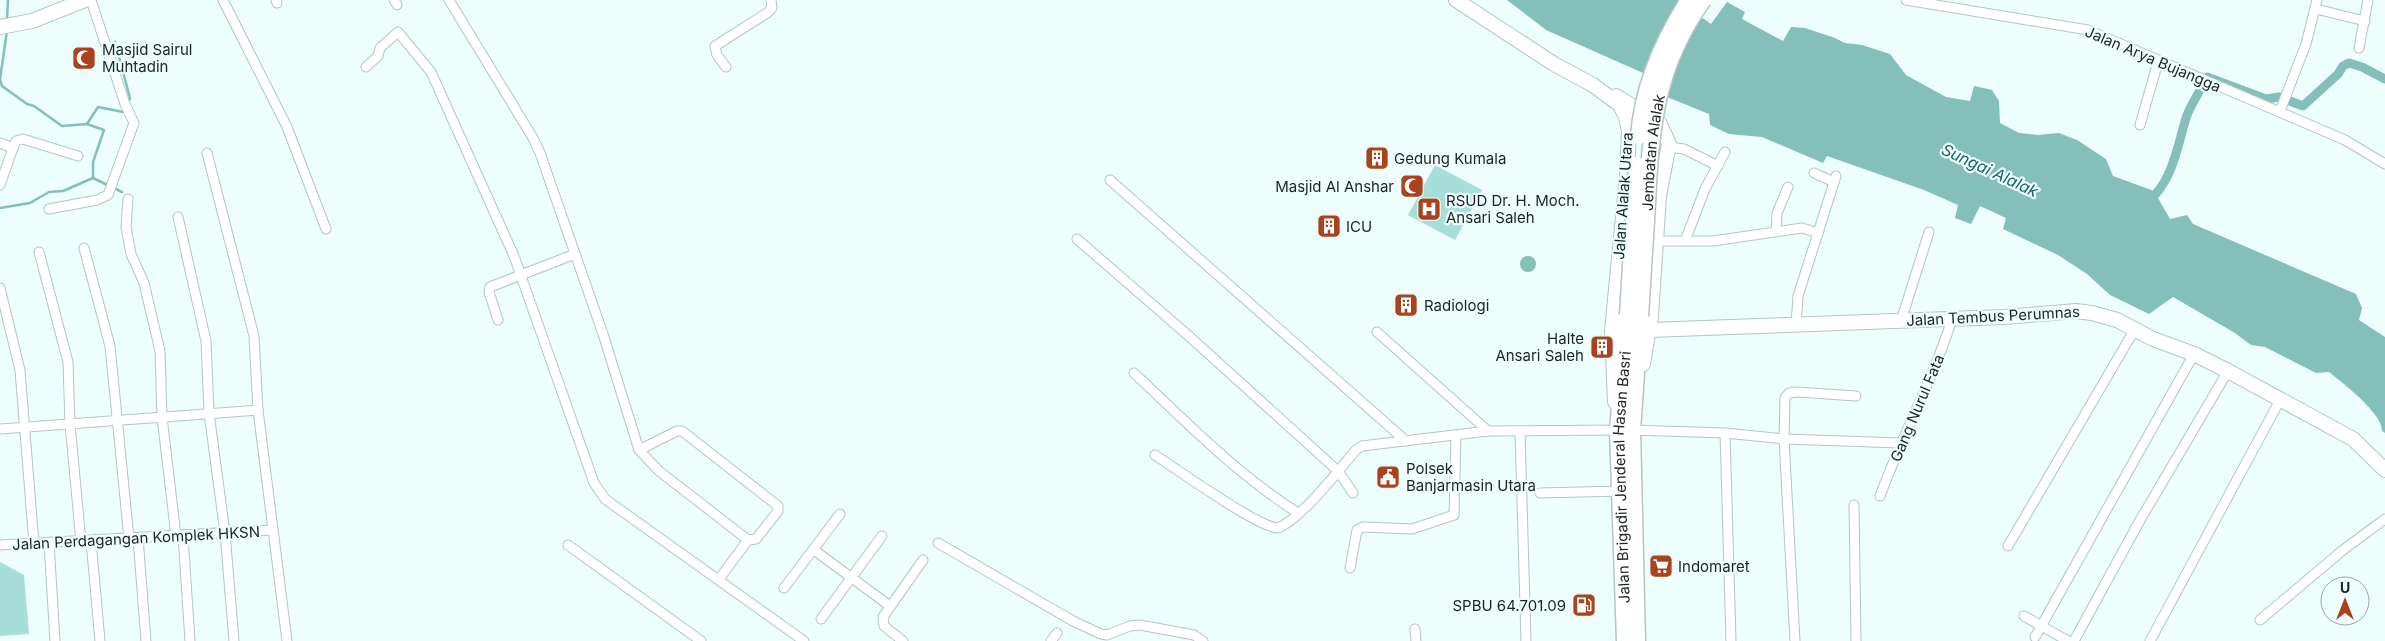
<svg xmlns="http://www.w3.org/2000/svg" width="2385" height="641" font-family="Inter,sans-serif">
  <rect width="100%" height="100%" fill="#edfefc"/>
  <g fill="#a8ded9">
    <path d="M1435 165 1482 190 1455 240 1408 215Z"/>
    <path d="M0 562 24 575 29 634 0 636Z"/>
  </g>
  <g fill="#84bfba">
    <path d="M1507 0H1677L1711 24 1727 2 1745 12 1742 19 1783 41 1791 27 1805 28 1835 38 1845 43 1862 45 1890 54 1906 75 1946 97 1970 101 1974 86 1992 90 1999 101 2000 123 2019 133 2038 135 2059 133 2077 140 2106 159 2113 176 2154 191 2170 219 2187 215 2193 224 2356 294 2362 308 2359 320 2385 337V433L2382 431C2383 414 2343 383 2329 372L2316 373 2265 347 2251 345 2235 333 2173 297 2149 314 2110 295 2087 274 2058 255 2003 229 2006 218 1980 206 1971 224 1955 218 1958 205 1924 190 1827 156 1823 163 1762 137 1729 134 1710 125 1709 114 1667 97 1643 73 1546 30Z"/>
    <circle cx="1528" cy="264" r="8"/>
  </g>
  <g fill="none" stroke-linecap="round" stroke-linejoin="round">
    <g stroke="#84bfba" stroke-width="2.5">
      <path d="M7 20 8 0"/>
      <path d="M115 42 130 98 128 103"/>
      <path d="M0 79 7 31"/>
      <path d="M0 80 2 86 27 104 34 106 62 126 87 124 104 130 93 162V178L63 191 49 192 30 203 0 208"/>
      <path d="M87 124 98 107 123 112 124 111"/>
      <path d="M93 178 122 192"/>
    </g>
    <g stroke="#84bfba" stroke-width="9">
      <path d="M2207 77 2266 99 2279 97 2303 106 2338 74 2343 66 2349 63 2362 67 2385 79"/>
      <path d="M2148 201C2172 184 2178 144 2186 118 2190 106 2198 95 2203 84"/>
    </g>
    <g stroke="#b4c5c3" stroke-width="11">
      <g id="street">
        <path d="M223 0 287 127 326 229"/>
        <path d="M276 0 277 3"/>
        <path d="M394 0 397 5"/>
        <path d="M449 0 533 138 540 153 603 334 639 450 659 471 748 540 756 539 778 511V506L682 431H677L639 450"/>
        <path d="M1906 0 2088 30 2345 140 2385 164"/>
        <path d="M2316 9 2365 21"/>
        <path d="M2359 48 2368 0"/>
        <path d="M366 67 378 56 380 48 398 32 431 72 514 256 594 483 605 499 804 641"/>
        <path d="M726 67 717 55 715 46 767 13 772 8 771 0"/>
        <path d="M2280 111 2306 44 2317 0"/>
        <path d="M2140 125 2158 62"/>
        <path d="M0 143 13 148 0 185"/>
        <path d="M1669 147 1684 149 1718 166"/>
        <path d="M13 148 16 141 23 139 78 156"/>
        <path d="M207 153 254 336 258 410"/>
        <path d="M1814 173 1834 182"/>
        <path d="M1110 180 1406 441"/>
        <path d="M128 199 126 227 131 254 144 283 160 351 162 417 176 536"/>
        <path d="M49 209 97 200 108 195 134 123 125 104 91 0"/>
        <path d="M178 217 206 341 209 413 225 533 234 641"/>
        <path d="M1776 232 1777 213 1788 187"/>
        <path d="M1077 239 1190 337 1338 471 1353 493"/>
        <path d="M1655 241H1713L1802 228 1818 233"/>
        <path d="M1685 241 1705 189 1725 152"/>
        <path d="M84 248 110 346 129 539"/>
        <path d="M39 252 68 362 70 424 81 542"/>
        <path d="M0 288 20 370 34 544"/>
        <path d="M498 320 489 292 490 287 575 254"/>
        <path d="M1901 321 1929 232"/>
        <path d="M1796 325 1798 296 1836 176"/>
        <path d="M1377 332 1488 431"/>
        <path d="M1134 373C1186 422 1238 475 1298 513"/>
        <path d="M0 429 258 410 287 641"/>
        <path d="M1632 430 1725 433 1784 439 1900 443"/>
        <path d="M1520 431 1526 641"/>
        <path d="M1725 433 1731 641"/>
        <path d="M1155 455C1176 469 1259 528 1278 528 1302 518 1338 471 1356 450L1362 446 1488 431 1618 430"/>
        <path d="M1540 493 1621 491"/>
        <path d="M1880 496C1902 436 1933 380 1952 319"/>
        <path d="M1854 505 1856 641"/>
        <path d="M183 536 190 641"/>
        <path d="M138 538 146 641"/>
        <path d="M91 541 100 641"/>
        <path d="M49 543 55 641"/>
        <path d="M938 543 1073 621 1101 634 1107 635 1130 626 1140 625 1194 635 1203 641"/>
        <path d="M0 545 272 530"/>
        <path d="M568 545 701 641"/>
        <path d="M2008 546 2135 329"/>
        <path d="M814 550 890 606"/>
        <path d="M1350 568 1357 530 1363 527 1412 529 1454 515 1456 435"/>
        <path d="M719 579 748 540"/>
        <path d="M784 588 840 514"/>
        <path d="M2024 616 2068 641"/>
        <path d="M821 619 882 536"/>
        <path d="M2260 620 2343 550 2385 519"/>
        <path d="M1415 629 1416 641"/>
        <path d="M2035 637 2194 354"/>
        <path d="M903 641 884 626 883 617 923 560"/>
        <path d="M1051 641 1057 633"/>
        <path d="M1795 641 1784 439 1785 398 1789 393 1797 392 1856 396"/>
        <path d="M2074 641 2139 522 2228 371"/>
        <path d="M2150 641 2280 400"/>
      </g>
    </g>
    <g stroke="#b4c5c3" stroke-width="16">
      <g id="primary">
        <path d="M1456 0 1554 64 1593 85 1620 105 1626 117 1629 131 1627 175 1612 331 1615 402"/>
        <path d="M0 27 32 21 85 0"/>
        <path d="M1616 96 1660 124 1669 144 1659 196 1651 316 1643 364"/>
        <path d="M1649 330 2004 317 2076 311 2092 313 2117 320 2153 339 2194 354 2228 371 2353 439 2385 470"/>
      </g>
    </g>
    <g stroke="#b4c5c3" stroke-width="19">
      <g id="highway">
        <path id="s1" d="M1625 641 1618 430 1628 315"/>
        <path d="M1637 641 1632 430 1640 316"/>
      </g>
    </g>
    <use href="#street" stroke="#fff" stroke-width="9"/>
    <use href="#primary" stroke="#fff" stroke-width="14"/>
    <use href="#highway" stroke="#fff" stroke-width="16"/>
    <g stroke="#b4c5c3" stroke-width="19" stroke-linecap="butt">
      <g id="highway-bridge">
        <path d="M1639 136C1643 86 1662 42 1689 0"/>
        <path d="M1628 315 1637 165"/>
        <path id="s2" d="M1640 316C1642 279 1645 242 1647 205 1650 128 1656 65 1703 0"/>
      </g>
    </g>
    <use href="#highway-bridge" stroke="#fff" stroke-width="16"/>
  </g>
  <defs>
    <g id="mosque-square" transform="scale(1.25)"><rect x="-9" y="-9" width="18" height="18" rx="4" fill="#a9421d" stroke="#edfefc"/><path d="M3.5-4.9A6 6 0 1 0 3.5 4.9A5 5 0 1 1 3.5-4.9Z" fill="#fff"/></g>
    <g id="building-square" transform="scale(1.25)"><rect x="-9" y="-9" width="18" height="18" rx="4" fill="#a9421d" stroke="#edfefc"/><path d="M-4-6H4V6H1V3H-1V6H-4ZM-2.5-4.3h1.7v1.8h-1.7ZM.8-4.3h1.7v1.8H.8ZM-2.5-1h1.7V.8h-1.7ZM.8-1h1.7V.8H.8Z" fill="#fff"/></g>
    <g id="hospital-square" transform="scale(1.25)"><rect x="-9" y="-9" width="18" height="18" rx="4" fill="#a9421d" stroke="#edfefc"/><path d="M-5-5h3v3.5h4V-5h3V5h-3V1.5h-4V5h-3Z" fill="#fff"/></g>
    <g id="civic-square" transform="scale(1.25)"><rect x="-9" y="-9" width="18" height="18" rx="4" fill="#a9421d" stroke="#edfefc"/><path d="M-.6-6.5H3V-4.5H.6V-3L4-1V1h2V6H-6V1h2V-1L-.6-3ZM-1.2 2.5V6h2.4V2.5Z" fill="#fff"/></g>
    <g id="supermarket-square" transform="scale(1.25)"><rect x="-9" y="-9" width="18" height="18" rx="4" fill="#a9421d" stroke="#edfefc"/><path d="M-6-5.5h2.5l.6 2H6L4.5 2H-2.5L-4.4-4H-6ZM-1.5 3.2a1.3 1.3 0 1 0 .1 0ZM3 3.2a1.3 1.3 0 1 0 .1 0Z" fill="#fff"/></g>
    <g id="fuel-square" transform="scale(1.25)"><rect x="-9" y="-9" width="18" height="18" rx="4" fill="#a9421d" stroke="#edfefc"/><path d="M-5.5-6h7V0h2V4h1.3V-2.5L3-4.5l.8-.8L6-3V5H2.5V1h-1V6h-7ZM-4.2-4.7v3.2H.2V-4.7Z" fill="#fff"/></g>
  </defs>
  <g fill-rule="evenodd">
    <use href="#mosque-square" x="84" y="58"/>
    <use href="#building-square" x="1377" y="158"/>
    <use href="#mosque-square" x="1412" y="186"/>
    <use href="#hospital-square" x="1429" y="209"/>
    <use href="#building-square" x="1329" y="226"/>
    <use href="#building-square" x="1406" y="305"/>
    <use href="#building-square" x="1602" y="347"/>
    <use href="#civic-square" x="1388" y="477"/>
    <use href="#supermarket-square" x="1661" y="566"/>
    <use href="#fuel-square" x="1584" y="605"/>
  </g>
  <g text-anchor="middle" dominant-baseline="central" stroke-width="4.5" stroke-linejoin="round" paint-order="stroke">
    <g font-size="15" fill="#1d2323" stroke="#edfefc" text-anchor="start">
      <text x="102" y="49">Masjid Sairul<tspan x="102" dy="17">Muhtadin</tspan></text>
      <text x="1394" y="158">Gedung Kumala</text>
      <text x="1394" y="186" text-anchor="end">Masjid Al Anshar</text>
      <text x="1446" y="200">RSUD Dr. H. Moch.<tspan x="1446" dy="17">Ansari Saleh</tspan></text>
      <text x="1346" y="226">ICU</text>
      <text x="1424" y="305">Radiologi</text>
      <text x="1584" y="338" text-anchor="end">Halte<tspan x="1584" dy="17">Ansari Saleh</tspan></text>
      <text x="1406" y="468">Polsek<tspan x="1406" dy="17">Banjarmasin Utara</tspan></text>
      <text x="1678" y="566">Indomaret</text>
      <text x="1566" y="605" text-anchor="end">SPBU 64.701.09</text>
    </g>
    <g font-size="15" fill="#1d2323" stroke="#edfefc">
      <text transform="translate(2153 59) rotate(23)">Jalan Arya Bujangga</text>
      <text stroke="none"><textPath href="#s2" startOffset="164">Jembatan Alalak</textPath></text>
      <text transform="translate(1623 196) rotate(-86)">Jalan Alalak Utara</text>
      <text transform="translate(1993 316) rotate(-3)">Jalan Tembus Perumnas</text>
      <text transform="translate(1917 408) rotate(-67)">Gang Nurul Fata</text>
      <text stroke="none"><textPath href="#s1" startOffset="164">Jalan Brigadir Jenderal Hasan Basri</textPath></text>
      <text transform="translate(136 538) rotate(-3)">Jalan Perdagangan Komplek HKSN</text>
    </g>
    <g font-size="16" font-style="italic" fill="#146460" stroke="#edfefc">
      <text transform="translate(1990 170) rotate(25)">Sungai Alalak</text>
    </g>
  </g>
  <g transform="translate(2345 601)"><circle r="24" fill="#edfefc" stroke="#9aa6a5"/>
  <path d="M0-4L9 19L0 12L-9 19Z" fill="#a9421d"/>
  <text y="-8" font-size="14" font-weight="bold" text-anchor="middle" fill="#1d2323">U</text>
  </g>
</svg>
